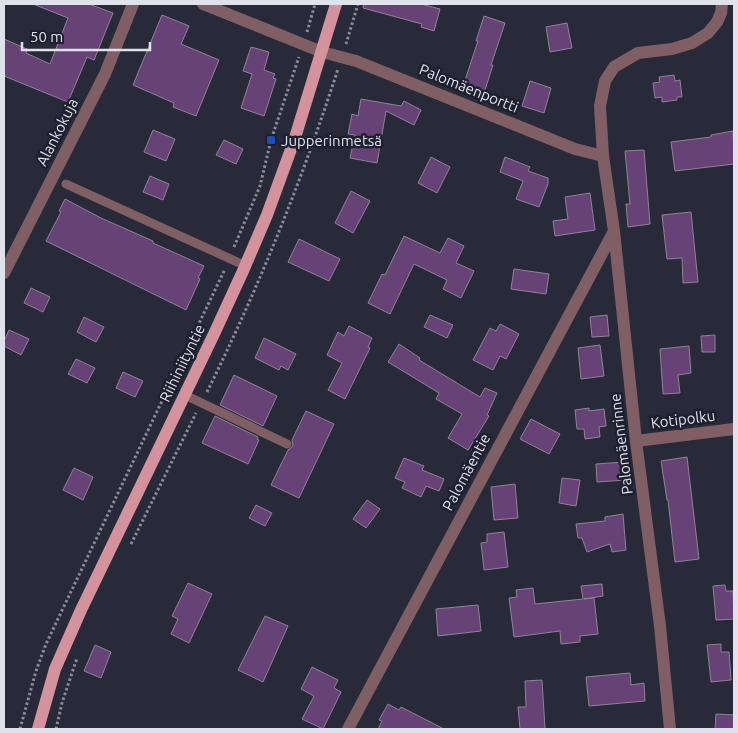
<svg xmlns="http://www.w3.org/2000/svg" width="738" height="733" font-family="Ubuntu,sans-serif">
  <rect width="100%" height="100%" fill="#282a39"/>
  <g fill="#674277" stroke="#8f8394">
    <path d="M33 4H89L113 13 94 60 87 57 68 102 4 76V39L27 49 26 53 50 64 68 18Z"/>
    <path d="M364 4H421L440 9 434 31 421 27 422 24 363 8Z"/>
    <path d="M162 15 189 26 181 44 219 60 196 116 173 107 174 103 133 85Z"/>
    <path d="M484 16 505 23 491 65H493L485 90 464 83 478 41H476Z"/>
    <path d="M567 23 572 48 550 52 546 27Z"/>
    <path d="M251 47 269 52 264 70 275 74 273 78 276 79 264 116 241 108 252 74 243 71Z"/>
    <path d="M674 75 675 81 680 80 682 97H677V100L662 102V97L655 98 653 83 660 82 659 77Z"/>
    <path d="M530 81 551 88 544 113 522 106Z"/>
    <path d="M361 99 401 106 404 101 421 110 414 125 386 111 377 163 350 158 355 135 348 134 352 114 358 116Z"/>
    <path d="M153 130 175 139 166 161 144 152Z"/>
    <path d="M733 131 734 164 675 171 671 142 711 137V135Z"/>
    <path d="M224 140 243 149 236 164 216 155Z"/>
    <path d="M644 150 650 224 628 227 626 204H630L625 151Z"/>
    <path d="M431 157 450 167 437 193 418 183Z"/>
    <path d="M505 157 530 167 528 171 548 178V184L539 207 516 199 523 181 500 172Z"/>
    <path d="M150 176 169 184 163 200 143 192Z"/>
    <path d="M351 191 370 201 353 233 335 223Z"/>
    <path d="M590 193 595 230 555 236 553 221 568 219 565 197Z"/>
    <path d="M65 199 101 218 153 241V243L204 266 198 278 200 279 186 310 46 241 61 212 59 211Z"/>
    <path d="M691 212 698 282 683 283 682 258 667 259 662 215Z"/>
    <path d="M404 236 440 253 448 238 464 246 456 263 474 271 461 298 443 289 447 280 414 264 390 314 368 303 382 274 385 275Z"/>
    <path d="M299 239 340 259 329 281 288 262Z"/>
    <path d="M514 269 549 274 546 294 511 289Z"/>
    <path d="M31 288 50 297 43 312 24 303Z"/>
    <path d="M430 315 453 325 447 338 424 327Z"/>
    <path d="M607 315 609 336 592 337 590 317Z"/>
    <path d="M84 317 104 327 96 342 77 332Z"/>
    <path d="M500 324 519 334 506 359 500 356 493 370 473 360 490 328 496 331Z"/>
    <path d="M349 326 372 338 368 347 370 348 345 399 328 390 342 363 327 355 338 332 344 336Z"/>
    <path d="M9 330 29 339 21 355 4 346V341Z"/>
    <path d="M715 335V352H702L701 336Z"/>
    <path d="M264 338 296 354 288 370 281 366 279 370 255 358Z"/>
    <path d="M399 344 420 358 419 360 480 397 485 388 497 393 487 415 489 416 468 450 448 438 462 414 436 399 439 393 388 362Z"/>
    <path d="M600 345 604 376 581 379 578 348Z"/>
    <path d="M689 346 691 373 678 375 680 393 663 394 660 349Z"/>
    <path d="M76 359 95 368 87 383 68 374Z"/>
    <path d="M123 372 143 381 135 397 116 388Z"/>
    <path d="M234 375 277 396 263 426 220 405Z"/>
    <path d="M589 408V411L604 409 606 426 599 427 600 437 585 439 584 429H577L575 410Z"/>
    <path d="M306 411 334 424 299 498 271 485 288 450 293 446 292 440Z"/>
    <path d="M215 416 258 437 257 439 259 440 248 464 202 443Z"/>
    <path d="M531 419 560 434 549 454 520 439Z"/>
    <path d="M687 457 699 559 675 562 668 500H667L661 461Z"/>
    <path d="M404 458 424 466 422 470 444 479 439 491 426 486 421 497 402 488 405 482 395 478Z"/>
    <path d="M625 462 626 480 597 482 596 464Z"/>
    <path d="M74 468 93 477 83 500 63 490Z"/>
    <path d="M562 478 580 480 576 506 559 503Z"/>
    <path d="M515 484 518 518 494 520 491 487Z"/>
    <path d="M367 500 380 509 366 528 353 519Z"/>
    <path d="M256 505 272 513 265 526 249 518Z"/>
    <path d="M623 514 626 550 612 552 610 544 587 552 582 538H578L576 524 605 521V517Z"/>
    <path d="M504 532 508 567 484 570 481 543 487 542V534Z"/>
    <path d="M188 583 212 594 189 643 171 634 178 619 172 616Z"/>
    <path d="M602 584 603 596 584 599 594 598 598 634 580 636V642L561 644 560 631 514 637 509 598 517 597 516 590 533 588 535 604 583 599 581 586Z"/>
    <path d="M725 585 726 591H733L734 619 716 620 713 586Z"/>
    <path d="M478 605 481 631 438 636 436 609Z"/>
    <path d="M265 616 288 626 263 682 238 670Z"/>
    <path d="M721 644V652H729L731 680 711 682 707 645Z"/>
    <path d="M95 645 111 652 101 678 84 671Z"/>
    <path d="M312 667 338 680 334 688 341 692 323 729 302 719 314 696 301 689Z"/>
    <path d="M630 673 631 685 644 683 645 701 589 706 586 677Z"/>
    <path d="M542 680 545 729H520L518 707H526L525 681Z"/>
    <path d="M388 704 399 710 401 707 444 729H378L382 721 379 720Z"/>
    <path d="M716 714 734 715V729H715Z"/>
  </g>
  <g fill="none" stroke-linecap="round" stroke-linejoin="round">
    <g stroke="#8a8c99" stroke-width="3" stroke-dasharray="2.5 2.5" stroke-linecap="butt">
      <path d="M307 32 315 4"/>
      <path d="M346 44 358 4"/>
      <path d="M234 247 260 186 271 140 299 57"/>
      <path d="M207 392C259 287 302 180 338 69"/>
      <path d="M131 544 196 413"/>
      <path d="M20 729 36 671 46 644 225 269"/>
      <path d="M56 729 62 703 77 658"/>
    </g>
    <g stroke="#805f64" stroke-width="9">
      <path d="M66 184 246 266"/>
      <path d="M185 395 287 444"/>
    </g>
    <g stroke="#805f64" stroke-width="12">
      <path d="M203 4 322 52 356 61 575 149 603 156"/>
      <path d="M4 273 105 74 133 4"/>
      <path d="M636 441 734 429"/>
      <path d="M348 729 614 231"/>
      <path d="M670 729 660 626 636 441 614 231 603 156 600 106 605 81 614 67 638 53 672 49 692 43 708 33 717 22 721 13 722 4"/>
    </g>
    <path stroke="#d4929c" stroke-width="12" d="M38 729 55 669 81 610 214 334 243 271 267 215 294 141 336 4"/>
  </g>
  <rect fill="#1a4fb4" stroke="#1e202f" stroke-width="2" x="266" y="135" width="10" height="10" rx="2.5"/>
  <g text-anchor="middle" dominant-baseline="central" stroke-width="5" stroke-linejoin="round" paint-order="stroke">
    <g font-size="15" fill="#dfe1eb" stroke="#1e202f">
      <text transform="translate(469 88) rotate(22)">Palomäenportti</text>
      <text transform="translate(57 132) rotate(-63)">Alankokuja</text>
      <text transform="translate(182 363) rotate(-64)">Riihiniityntie</text>
      <text transform="translate(683 419) rotate(-7)">Kotipolku</text>
      <text transform="translate(621 444) rotate(-97)">Palomäenrinne</text>
      <text transform="translate(466 472) rotate(-62)">Palomäentie</text>
    </g>
    <g font-size="15" fill="#dfe1eb" stroke="#1e202f" text-anchor="start">
      <text x="281" y="140">Jupperinmetsä</text>
    </g>
  </g>
  <rect width="738" height="733" fill="none" stroke="#dfe1eb" stroke-width="10"/>
  <path d="M22 42v8h128v-8" fill="none" stroke="#dfe1eb" stroke-width="2.5"/>
  <text x="30" y="42" font-size="15" fill="#dfe1eb" stroke="#1e202f" stroke-width="4" paint-order="stroke">50 m</text>
</svg>
